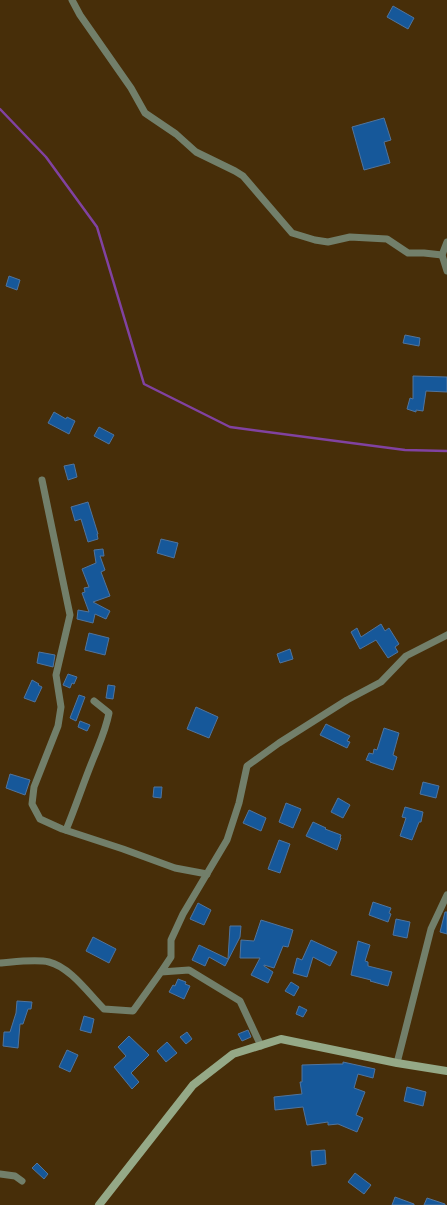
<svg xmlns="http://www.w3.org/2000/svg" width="447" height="1205" font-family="Manrope,sans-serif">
  <rect width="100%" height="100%" fill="#472e09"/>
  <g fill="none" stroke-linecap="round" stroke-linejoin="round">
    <path stroke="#8142a1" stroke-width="2.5" d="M0 109 46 157 97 227 144 384 230 427 405 450 447 451"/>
  </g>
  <g fill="#16589a" stroke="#50749d">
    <path d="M393 6 414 18 408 29 387 17Z"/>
    <path d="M384 118 391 140 384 142 390 163 364 170 352 127Z"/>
    <path d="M9 276 20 280 17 290 6 286Z"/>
    <path d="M405 335 420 338 419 346 403 343Z"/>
    <path d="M413 376 447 377V392L426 391 423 411 416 410V412L407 409 410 398 413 399Z"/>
    <path d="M54 412 66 419 67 417 75 421 69 434 48 423Z"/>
    <path d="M99 427 114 435 109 444 94 436Z"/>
    <path d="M74 464 77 477 68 480 64 466Z"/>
    <path d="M88 502 98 534H97L98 539 88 542 81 519 75 521 71 507Z"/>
    <path d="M161 539 178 543 174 558 157 553Z"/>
    <path d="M103 549 104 556H100L105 570 101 572 110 596 93 602 110 611 106 619 95 614 93 623 77 619 78 610 89 612 82 593 85 592 84 588 89 587 82 569 96 563 94 550Z"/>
    <path d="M381 624 385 631 389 628 399 644 395 647 398 652 388 658 376 640 360 649 351 632 357 628 361 637Z"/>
    <path d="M89 633 109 638 105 655 85 650Z"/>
    <path d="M290 649 293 659 280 663 277 654Z"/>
    <path d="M39 652 55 655 53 667 37 663Z"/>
    <path d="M68 674 77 677 74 684 72 683 70 688 63 685Z"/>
    <path d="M32 680 39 684 38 685 42 687 35 702 24 698Z"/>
    <path d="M108 685 115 686 113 699 106 698Z"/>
    <path d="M79 695 85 697 76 721 70 718Z"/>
    <path d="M196 707 218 717 209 738 187 729Z"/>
    <path d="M80 721 90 725 87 731 78 727Z"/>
    <path d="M326 724 350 736 347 741 350 742 347 748 320 735Z"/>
    <path d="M384 728 399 733 393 755 397 757 393 770 370 762V761L366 760 369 753 373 754 374 749 377 750Z"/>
    <path d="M10 774 30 780 25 795 6 788Z"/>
    <path d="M423 782 439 786 436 798 420 794Z"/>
    <path d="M154 787H162L161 798 153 797Z"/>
    <path d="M338 798 350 805 343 818 331 812Z"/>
    <path d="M286 803 301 809 293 828 279 822Z"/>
    <path d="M405 807 423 812 421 822H419L412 840 400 836 406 818 402 817Z"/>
    <path d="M249 810 266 818 261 831 243 823Z"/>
    <path d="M313 822 326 828 325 829 341 835 340 838H341L337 850 306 836Z"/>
    <path d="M279 840 290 844 280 873 268 869Z"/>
    <path d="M373 902 391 908 389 913 391 914 388 922 369 915Z"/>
    <path d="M198 903 211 910 204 925 190 919Z"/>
    <path d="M445 912H447V934L440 932Z"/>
    <path d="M396 919 410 922 407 938 393 935Z"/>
    <path d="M261 920 293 930 288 947 283 946 274 968 264 965V966L273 972 268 983 251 975 260 958H240L241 940 254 941Z"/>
    <path d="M230 926H241L240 937 225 966 209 957 205 966 192 960 199 945 228 959Z"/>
    <path d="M93 937 116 949 109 963 86 951Z"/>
    <path d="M311 940 337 952 330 966 313 957 307 977 293 973 297 958 302 960Z"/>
    <path d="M358 941 370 945 365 961 368 962V966L392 972 388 986 370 981 371 980 351 975Z"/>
    <path d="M178 979 186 982 185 984 190 986 184 999 169 992 173 985 175 986Z"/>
    <path d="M291 982 299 987 294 996 285 991Z"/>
    <path d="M17 1001 32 1002 31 1009H28L23 1024H20L18 1048 3 1046 4 1032H10L16 1013Z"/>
    <path d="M299 1006 307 1010 303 1017 296 1014Z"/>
    <path d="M84 1016 94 1019 91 1033 80 1030Z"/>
    <path d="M248 1030 251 1037 242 1041 238 1034Z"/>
    <path d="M187 1032 192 1039 186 1044 180 1037Z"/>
    <path d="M129 1036 149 1055 131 1073 139 1082 132 1089 114 1067 126 1056 118 1047Z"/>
    <path d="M167 1042 177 1053 166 1062 157 1051Z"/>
    <path d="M67 1050 78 1055 70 1072 59 1067Z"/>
    <path d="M343 1062 375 1069 373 1078 358 1074 354 1088 365 1092 356 1115 363 1118 357 1132 338 1124 328 1125V1122L307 1125 303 1107 275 1110 274 1097 302 1094 300 1082H302V1065L334 1064H343Z"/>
    <path d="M407 1087 426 1092 423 1106 404 1101Z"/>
    <path d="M325 1150 326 1164 312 1166 311 1151Z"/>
    <path d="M37 1163 48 1174 44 1179 32 1168Z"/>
    <path d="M355 1173 371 1185 364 1194 348 1182Z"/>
    <path d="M395 1197 414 1204V1205H392Z"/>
    <path d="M427 1198 445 1204V1205H424Z"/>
  </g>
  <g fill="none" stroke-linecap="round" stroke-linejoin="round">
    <g stroke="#727f6a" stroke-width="7">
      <path d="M72 0 80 15 131 88 145 113 176 134 196 152 235 171 243 176 292 233 315 240 328 242 350 237 387 239 408 253H424L442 255"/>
      <path d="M447 242 442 255 447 271"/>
      <path d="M42 480 70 615 56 675 61 707 58 726 34 787 32 804 40 819 62 829 123 849 175 868 207 874"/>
      <path d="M66 830C76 806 84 781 94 757 100 742 106 729 109 713L94 701"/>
      <path d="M0 963C14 962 36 959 49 962 70 967 89 994 104 1009L133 1011 161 972 189 970 240 1001 261 1046"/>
      <path d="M161 972 171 957V940L183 914 227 840 239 803 247 766 279 743 347 700 381 682 406 656 447 635"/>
      <path d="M397 1063 431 929 447 895"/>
      <path d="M0 1174 15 1176 22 1181"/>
    </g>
    <path stroke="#95a987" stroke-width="8" d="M99 1205 193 1085 233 1054 281 1039 397 1063 447 1071"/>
  </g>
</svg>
